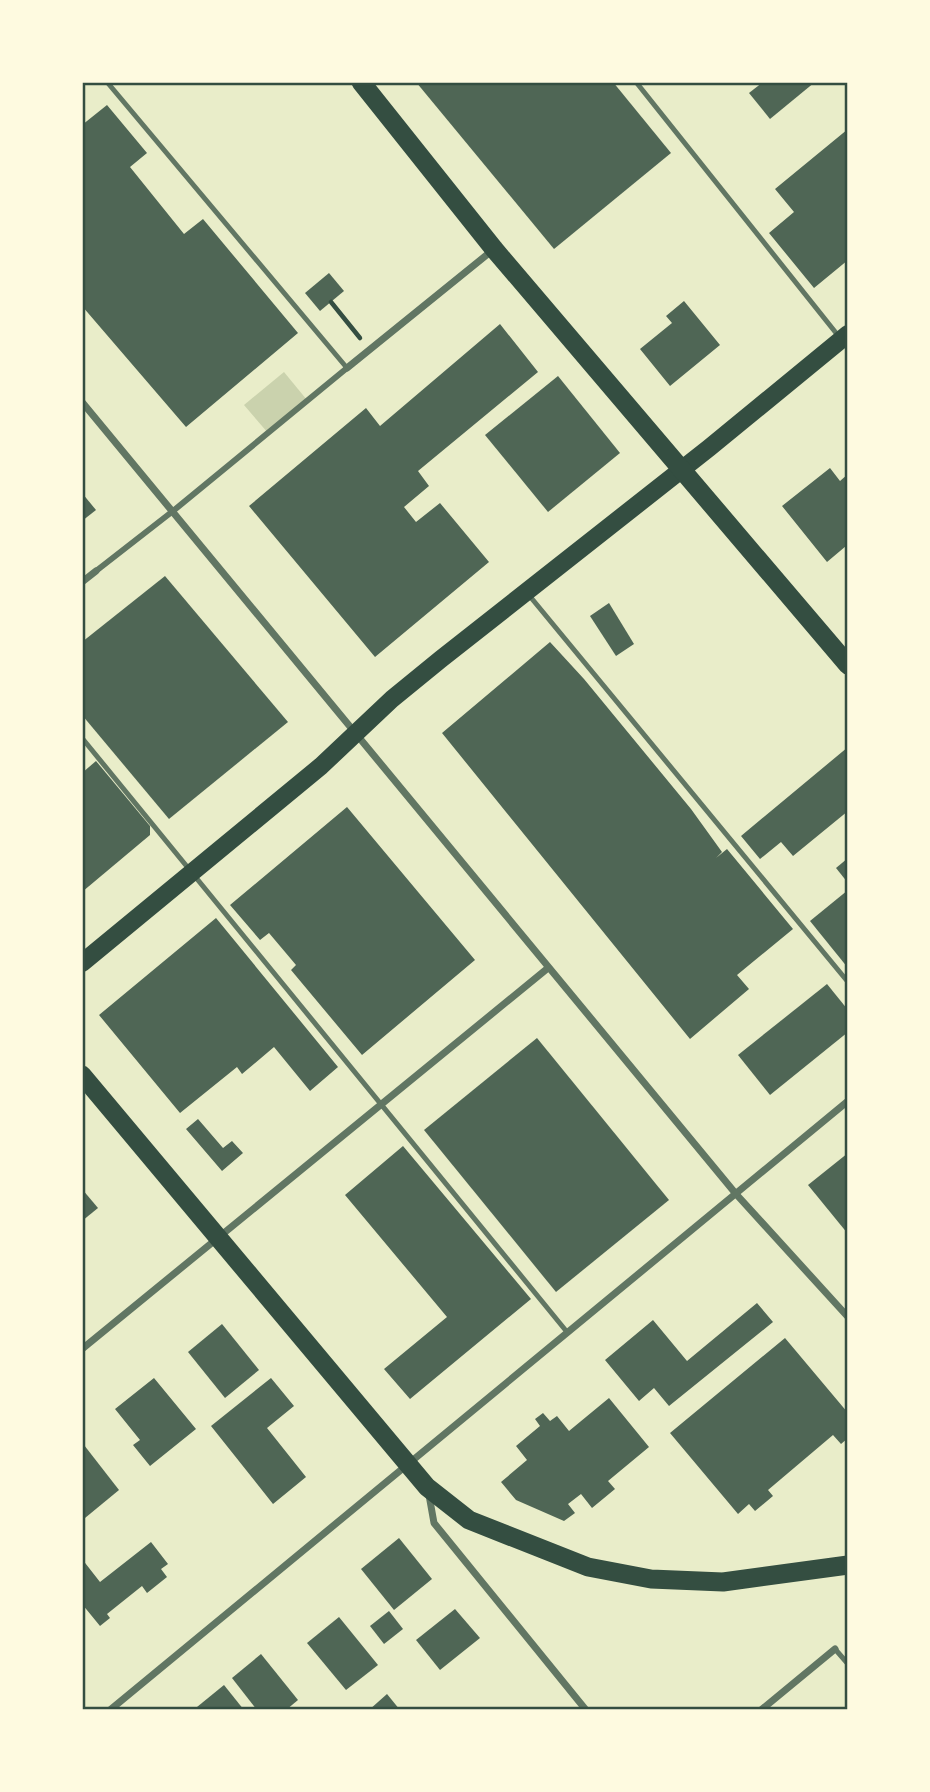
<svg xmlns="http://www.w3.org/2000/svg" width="930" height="1792" font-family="'Space Grotesk',sans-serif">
  <rect width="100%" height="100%" fill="#e9edc9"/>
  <path fill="#cad2ad" d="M284 372 307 400 268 433 244 405Z"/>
  <g fill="#4f6655">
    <path d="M416 82H613L671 153 554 249Z"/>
    <path d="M763 82H815L770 119 749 93Z"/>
    <path d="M107 105 147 153 130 167 184 234 203 219 298 333 186 427 82 306V125Z"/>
    <path d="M848 129V260L814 288 769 233 794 212 775 189Z"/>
    <path d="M329 273 344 291 320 311 305 293Z"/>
    <path d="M684 301 720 345 670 386 640 349 672 323 666 316Z"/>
    <path d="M500 324 538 372 418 471 429 486 404 507 416 522 440 503 489 562 375 657 249 506 366 408 380 426Z"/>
    <path d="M558 376 620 453 548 512 485 435Z"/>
    <path d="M830 468 840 481 848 474V549L846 546 827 562 782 506Z"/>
    <path d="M82 493 96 510 82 521Z"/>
    <path d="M165 576 288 722 169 819 82 715V642Z"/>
    <path d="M609 603 634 644 616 656 590 616Z"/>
    <path d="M550 642 584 679 691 809 722 852 716 858 727 849 793 929 737 975 749 989 690 1039 442 733Z"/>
    <path d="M848 747V811L793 856 781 842 760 859 741 836Z"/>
    <path d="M96 761 150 826V835L82 892V773Z"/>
    <path d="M347 807 475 960 362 1055 291 970 296 965 269 933 260 940 230 905Z"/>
    <path d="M848 858V883L836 868Z"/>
    <path d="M848 890V968L810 921Z"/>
    <path d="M216 918 338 1067 310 1091 274 1047 242 1074 237 1067 180 1113 99 1015Z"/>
    <path d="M827 984 848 1010V1032L770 1095 738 1055Z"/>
    <path d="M537 1038 669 1200 556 1292 424 1130Z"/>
    <path d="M198 1119 223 1148 232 1141 243 1153 222 1171 186 1129Z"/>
    <path d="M403 1146 531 1299 410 1399 384 1369 447 1317 345 1195Z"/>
    <path d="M848 1153V1234L808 1185Z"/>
    <path d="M82 1189 98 1208 82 1221Z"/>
    <path d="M757 1303 773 1322 669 1406 654 1388 639 1401 605 1360 653 1320 687 1361Z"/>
    <path d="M222 1324 259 1370 225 1398 188 1352Z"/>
    <path d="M785 1338 848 1413V1423L845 1426 848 1430V1438L841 1444 833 1435 768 1490 773 1496 755 1511 749 1504 738 1514 670 1433Z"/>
    <path d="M154 1378 196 1429 150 1466 133 1445 140 1440 115 1409Z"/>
    <path d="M271 1378 294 1406 267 1428 306 1477 273 1504 211 1426Z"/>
    <path d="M609 1398 649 1447 608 1481 615 1489 592 1508 581 1494 568 1504 575 1513 564 1521 516 1500 501 1482 527 1460 516 1446 540 1426 535 1419 543 1413 550 1421 557 1416 569 1431Z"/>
    <path d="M84 1445 119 1490 85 1518 82 1514Z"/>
    <path d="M399 1538 432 1579 394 1610 361 1569Z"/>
    <path d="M151 1542 168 1564 161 1569 167 1577 147 1593 142 1586 107 1614 110 1618 100 1626 82 1604V1559L100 1582Z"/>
    <path d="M455 1609 480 1638 440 1670 416 1640Z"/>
    <path d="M389 1611 403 1629 384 1644 370 1626Z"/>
    <path d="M339 1617 378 1665 346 1690 307 1643Z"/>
    <path d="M261 1654 298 1700 286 1710H257L232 1678Z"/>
    <path d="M224 1685 244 1710H198L197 1707Z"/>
    <path d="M387 1694 400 1710H369Z"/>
  </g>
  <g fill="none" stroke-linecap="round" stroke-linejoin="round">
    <path stroke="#344e41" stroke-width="4.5" d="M331 302 360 338"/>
    <g stroke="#617663" stroke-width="5">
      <path d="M107 82 347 368"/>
      <path d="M636 82 848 348"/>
      <path d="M528 594 848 982"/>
      <path d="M82 738 567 1332"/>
      <path d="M835 1649 848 1664"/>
    </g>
    <path stroke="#617663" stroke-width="6" d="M96 571 173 511 347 368"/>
    <g stroke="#617663" stroke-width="7">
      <path d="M347 368 494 249"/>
      <path d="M82 402 736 1194 848 1317"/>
      <path d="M82 582 96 571"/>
      <path d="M82 1349 548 968"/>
      <path d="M429 1495 434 1523 586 1710"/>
      <path d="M110 1710 848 1101"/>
      <path d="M761 1710 835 1649"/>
    </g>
    <path stroke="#344e41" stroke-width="18" d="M82 963 321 766 392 699 441 659 709 448 848 334"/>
    <g stroke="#344e41" stroke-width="19">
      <path d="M361 82 494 249 848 665"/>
      <path d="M82 1075 427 1487 469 1520 588 1567 651 1579 723 1582 848 1565"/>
    </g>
  </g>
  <rect width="930" height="1792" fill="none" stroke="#fefae0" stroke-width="168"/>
  <rect x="84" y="84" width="762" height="1624" fill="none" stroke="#344e41" stroke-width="2.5"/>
</svg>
